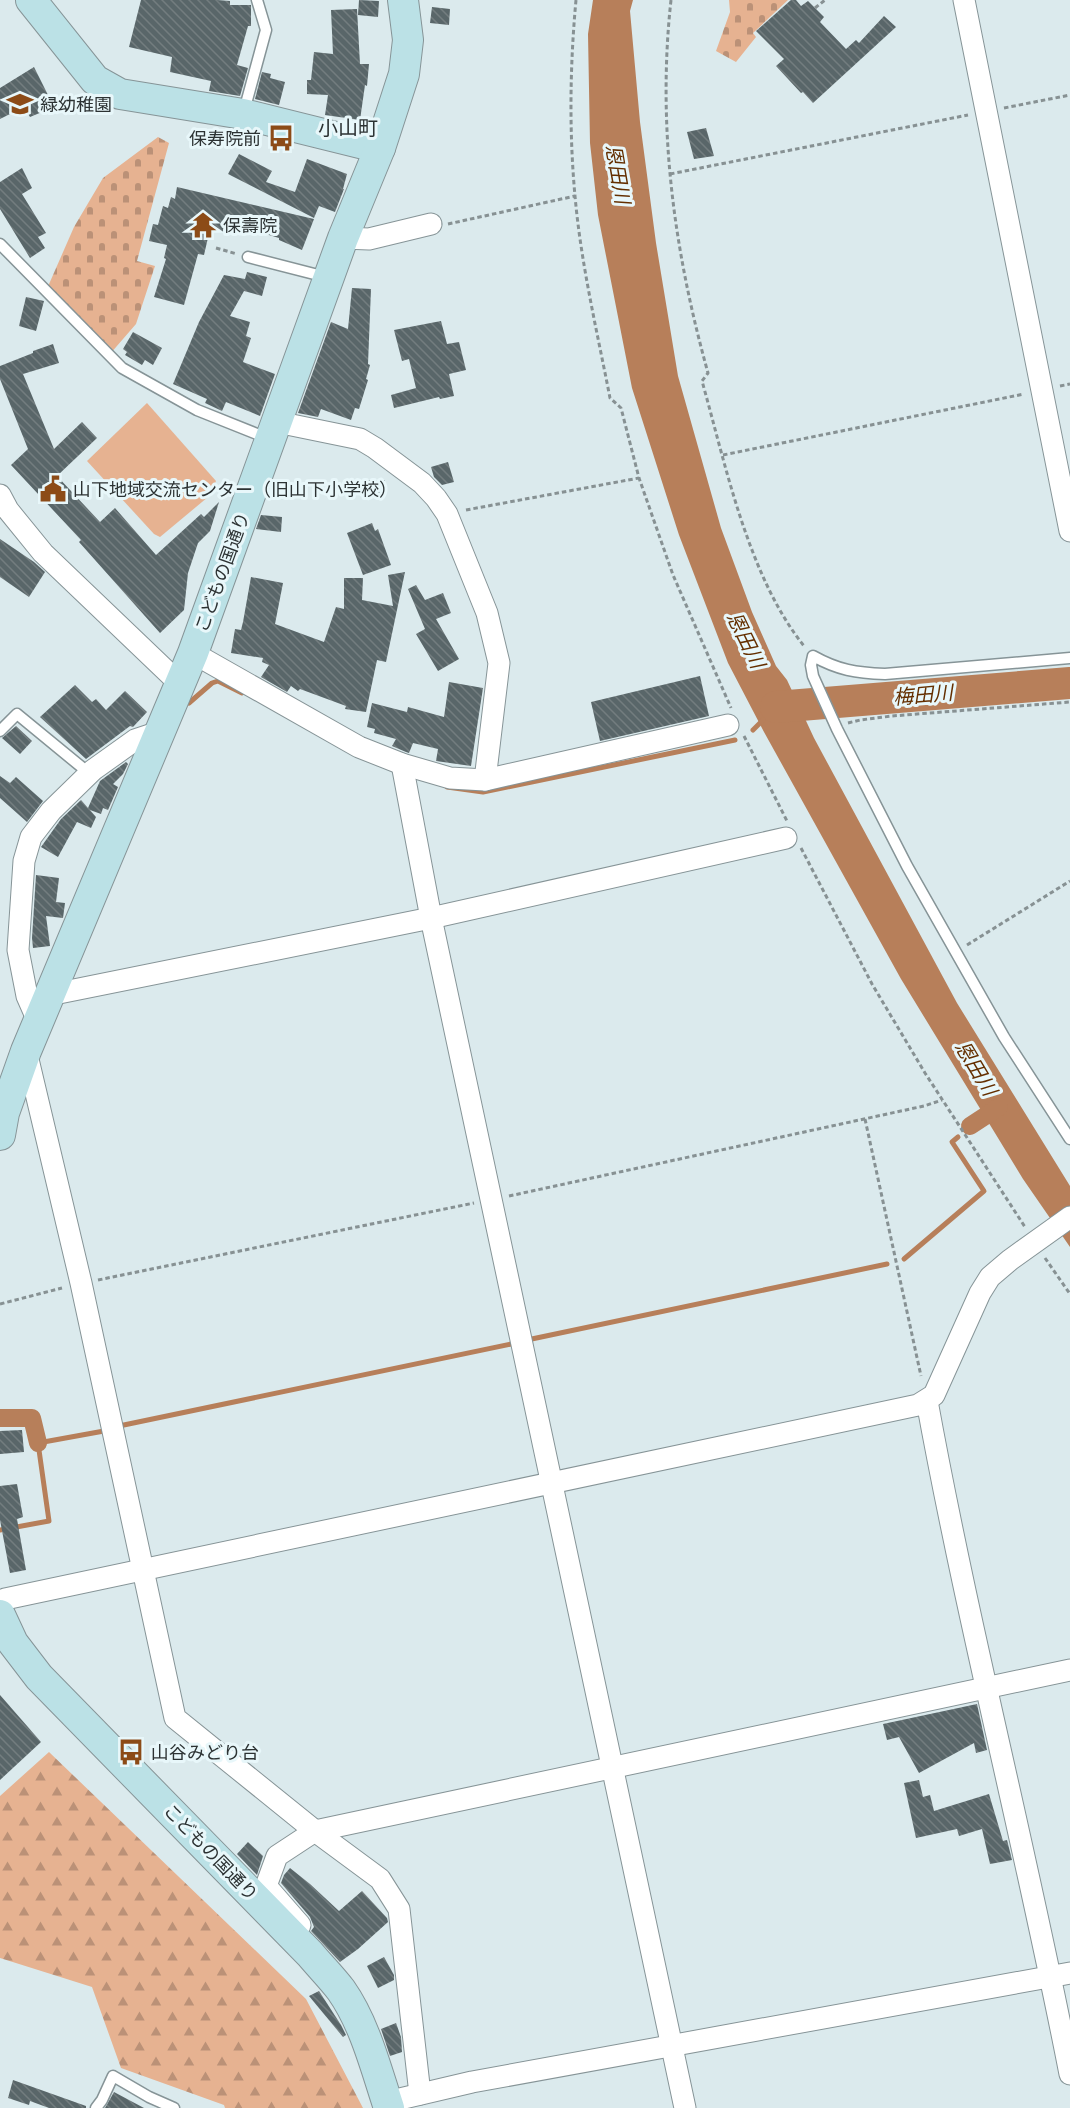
<svg xmlns="http://www.w3.org/2000/svg" width="1070" height="2108" font-family="'DejaVu Sans','Noto Sans JP',sans-serif">
  <defs>
    <pattern id="forest-firs" width="22" height="20" patternUnits="userSpaceOnUse" patternTransform="scale(1.5)"><rect width="22" height="20" fill="#e6b291"/><path d="M5 1l3.5 6h-7zM16 11l3.5 6h-7z" fill="#bb9177"/></pattern>
    <pattern id="cemetery-stones" width="16" height="16" patternUnits="userSpaceOnUse" patternTransform="scale(1.5)"><rect width="16" height="16" fill="#e6b291"/><path d="M2 7V4a2 2 0 0 1 4 0v3zM10 15v-3a2 2 0 0 1 4 0v3z" fill="#bb9177"/></pattern>
    <pattern id="building-back-hatch" width="6" height="6" patternUnits="userSpaceOnUse" patternTransform="scale(1.5)"><rect width="6" height="6" fill="#596669"/><path d="M-1 5l2 2M0 0l6 6M5-1l2 2" fill="none" stroke="#737d7f"/></pattern>
  </defs>
  <rect width="100%" height="100%" fill="#dbeaed"/>
  <path fill="url(#forest-firs)" d="M49 1752 306 1999 363 2108H225L224 2105 121 2068 92 1987 0 1958V1796Z"/>
  <g fill="url(#cemetery-stones)">
    <path d="M729 0H788L753 33 756 37 736 62 716 51 730 12Z"/>
    <path d="M158 137 169 143 137 261 155 266 136 324 110 354 46 291 74 227 103 178Z"/>
  </g>
  <path fill="#e6b291" d="M147 403 216 481 208 497 160 537 154 534 87 461Z"/>
  <path fill="#b77f5a" d="M593 0H633L630 11 640 122 656 243 678 376 721 528 752 612 776 666 787 680 814 738 957 1003 1070 1186V1247L1023 1179 901 979 764 732 728 663 679 535 632 388 598 215 590 143 588 34Z"/>
  <g fill="none" stroke-linecap="round" stroke-linejoin="round">
    <g stroke="#b77f5a" stroke-width="5">
      <path d="M189 703 212 683 218 681 242 693"/>
      <path d="M753 730 763 720"/>
      <path d="M447 787 483 792 735 740"/>
      <path d="M904 1259 984 1191 952 1142 958 1137"/>
      <path d="M527 1340 887 1264"/>
      <path d="M119 1426 516 1343"/>
      <path d="M0 1530 49 1521 38 1443 104 1431"/>
    </g>
    <g stroke="#b77f5a" stroke-width="18">
      <path d="M970 1126 999 1107"/>
      <path d="M0 1418H32L38 1443"/>
    </g>
    <path stroke="#b77f5a" stroke-width="32" d="M776 707 1070 683"/>
  </g>
  <g fill="url(#building-back-hatch)">
    <path d="M141 0H217L230 1V5H251V26H248L237 65 248 68 240 96 209 91 211 81 170 72 172 57 129 47Z"/>
    <path d="M359 0 379 1 378 17 358 15Z"/>
    <path d="M791 0H796L801 6 808 1 824 17 820 22 846 49 856 40 859 43 884 16 896 27 813 103 803 92 801 93 776 66 784 59 756 31Z"/>
    <path d="M432 7 450 9 449 25 430 23Z"/>
    <path d="M357 9 360 64H369L367 86 365 85 360 120 325 115 328 95 307 94V80H311L314 52 333 54 331 10Z"/>
    <path d="M34 67 54 107 30 117 24 107 0 119V88Z"/>
    <path d="M262 72 271 74 270 78 285 82 279 105 255 99Z"/>
    <path d="M706 128 714 156 694 159 687 132Z"/>
    <path d="M239 154 272 171 266 182 295 192 307 159 347 174 343 189H344L335 212 319 206 314 218 228 174Z"/>
    <path d="M22 168 32 188 22 194 46 233 38 237 45 248 30 258 0 209V182Z"/>
    <path d="M177 187 314 219 302 250 279 240V238L236 225 235 231 224 229 223 232 210 229 204 255 198 254 184 305 154 297 166 259 164 258 167 245 149 241 153 224 158 225 163 206 168 208 171 197 175 199Z"/>
    <path d="M247 272 267 277 262 296 244 291 230 316 250 322 246 336 251 338 243 362 275 374 260 416 226 402 222 411 205 403 207 399 173 384 199 322 224 275 245 279Z"/>
    <path d="M352 288 371 289 368 364 370 365 366 379 368 380 359 409 355 408 351 420 321 409 318 417 298 413 331 322 348 329Z"/>
    <path d="M26 297 44 301 36 331 19 326Z"/>
    <path d="M441 321 447 344 459 342 466 370 449 374 454 396 440 399 439 397 394 408 391 395 416 388 409 359 402 361 394 330Z"/>
    <path d="M133 332 162 348 153 365 145 360 142 365 125 355 127 352 123 349Z"/>
    <path d="M53 344 59 363 23 374 54 449 82 422 97 438 57 476 100 522 115 508 156 555 201 514 204 517 219 502 210 531 198 543 188 573 184 610 160 633 79 542 81 540 11 465 28 449 0 379V366L33 353V351Z"/>
    <path d="M448 462 454 482 442 485 434 477 431 467Z"/>
    <rect x="368" y="480" width="17" height="15"/>
    <path d="M261 515 282 517 281 532 256 529Z"/>
    <path d="M372 523 375 531 378 529 391 565 363 575 347 533Z"/>
    <path d="M0 539 34 562 45 572 29 597 0 577Z"/>
    <path d="M405 572 386 662 377 660 366 712 345 709 346 706 300 689 298 691 291 686 287 692 261 677 269 665 262 662 263 658 231 653 235 629 241 630 243 622 251 577 283 583 275 624 324 642 336 607 344 609V578H363L362 600 393 606 388 575Z"/>
    <path d="M416 585 425 600 443 593 451 613 436 619 459 659 438 671 416 634 425 629 408 589Z"/>
    <path d="M700 676 709 716 600 741 591 702Z"/>
    <path d="M449 682 483 688 471 766 436 761 438 749 413 743 409 753 406 752 392 746 396 739 374 733 375 729 367 727 372 703 407 712 408 707 444 717Z"/>
    <path d="M75 685 92 702 96 699 106 710 125 691 147 712 133 727 130 726 86 759 40 717Z"/>
    <path d="M16 726 32 741 20 754 2 738Z"/>
    <path d="M126 762 128 764 123 774 113 784 118 787 108 810 103 808 101 814 90 810 96 817 91 828 77 822 58 857 41 847 61 819 81 800 88 808 100 781Z"/>
    <path d="M0 776 10 783 16 777 43 801 27 822 0 798Z"/>
    <path d="M36 875 59 878 56 902 65 903 63 918 46 916 50 946 33 948 32 938Z"/>
    <path d="M22 1430 24 1452 0 1454V1431Z"/>
    <path d="M17 1484 23 1517 17 1519 26 1570 10 1573 0 1520V1486Z"/>
    <path d="M0 1695 41 1742 0 1780Z"/>
    <path d="M977 1704 987 1750 976 1753 974 1743 919 1773 899 1737 887 1740 883 1724Z"/>
    <path d="M919 1780 923 1797 930 1795 934 1811 989 1794 1003 1841 1007 1840 1012 1860 990 1864 982 1829 959 1836 957 1829 916 1838 904 1783Z"/>
    <path d="M248 1842 263 1856 257 1875 237 1854Z"/>
    <path d="M290 1868 310 1884 339 1911 362 1891 387 1918 388 1922 358 1949 340 1962 311 1931 314 1927 310 1917 281 1883 284 1875Z"/>
    <path d="M384 1957 394 1975V1980L378 1988 367 1966Z"/>
    <path d="M319 1991 341 2025 346 2035 343 2037 309 1996Z"/>
    <path d="M396 2023 401 2037 402 2052 390 2056 381 2029Z"/>
    <path d="M13 2080 86 2106V2108H49L30 2101 29 2105 8 2098Z"/>
    <path d="M114 2092 144 2108H105Z"/>
  </g>
  <g fill="none" stroke-linecap="round" stroke-linejoin="round">
    <g stroke="#869497" stroke-width="13">
      <g id="lane">
        <path d="M244 111 266 30 257 0"/>
        <path d="M0 244 122 368 197 410 267 438"/>
        <path d="M248 257 326 277"/>
        <path d="M1070 658 885 674C856 673 838 670 813 656L811 665 813 676 837 729 907 866 1004 1037 1070 1139"/>
        <path d="M0 731 17 714 90 774"/>
        <path d="M96 2108 102 2100 113 2076 149 2097 174 2108"/>
      </g>
    </g>
    <g stroke="#869497" stroke-width="23">
      <g id="street">
        <path d="M964 0 1070 531"/>
        <path d="M343 238 369 239 431 224"/>
        <path d="M277 422 360 439 375 448 422 483 436 498 447 514 487 613 499 663 485 780"/>
        <path d="M0 495 8 510 43 553 180 684"/>
        <path d="M193 653 359 747 402 764 450 778 485 780 728 725"/>
        <path d="M402 764 431 918 685 2108"/>
        <path d="M49 995 431 918 786 838"/>
        <path d="M38 1021 27 996 18 950 24 861 31 837 51 811 93 770 135 740 162 731"/>
        <path d="M26 1051 81 1283 175 1718 315 1831 380 1879 399 1909 420 2094"/>
        <path d="M927 1401C968 1626 1026 1848 1070 2074"/>
        <path d="M0 1604 5 1599 918 1405 934 1395 980 1293 990 1277 1010 1260 1070 1217"/>
        <path d="M300 1925 266 1886 277 1856 315 1831 1070 1670"/>
        <path d="M387 2102 472 2082 1070 1973"/>
      </g>
    </g>
    <g stroke="#869497" stroke-width="32">
      <g id="secondary">
        <path d="M31 0 95 80 120 94 243 114 380 148"/>
        <path d="M0 1135 4 1113 26 1051 193 653 343 238 380 148 404 74 408 40 403 0"/>
        <path d="M0 1615 13 1643 39 1677 310 1954C320 1966 331 1977 341 1990 365 2024 376 2069 389 2108"/>
      </g>
    </g>
    <g stroke="#879193" stroke-width="3" stroke-dasharray="4.5 3" stroke-linecap="butt">
      <path d="M576 0C570 65 569 131 575 196 581 264 597 331 610 398L621 408 639 478 673 575 731 708"/>
      <path d="M671 0C657 127 674 251 708 373L702 381C726 466 748 576 804 646"/>
      <path d="M815 8 825 0"/>
      <path d="M1004 108 1070 95"/>
      <path d="M670 174 968 115"/>
      <path d="M448 224 575 196"/>
      <path d="M216 248 237 254"/>
      <path d="M1060 386 1070 384"/>
      <path d="M723 455 1024 394"/>
      <path d="M466 510 639 478"/>
      <path d="M848 723 860 720 892 716 1070 702"/>
      <path d="M744 736 787 821"/>
      <path d="M801 848 872 984 925 1073 1025 1227"/>
      <path d="M967 945 1070 881"/>
      <path d="M865 1119 921 1376"/>
      <path d="M509 1196 924 1106 942 1100"/>
      <path d="M1045 1258 1070 1294"/>
      <path d="M98 1280 474 1203"/>
      <path d="M0 1304 62 1288"/>
    </g>
    <use href="#lane" stroke="#fff" stroke-width="10"/>
    <use href="#street" stroke="#fff" stroke-width="21"/>
    <use href="#secondary" stroke="#bbe1e6" stroke-width="30"/>
  </g>
  <defs>
    <g id="school-bare" transform="scale(2.07)"><path d="M0-5L7-2L0 1L-7-2ZM-4 1L0 2.5L4 1V4Q0 6-4 4Z" fill="#8c4b17" stroke="#e8f7fa" stroke-width="2.5" paint-order="stroke"/></g>
    <g id="bus-bare" transform="scale(2.07)"><path d="M-5-6H5V4H4V6H2V4H-2V6H-4V4H-5ZM-3.5-4V0h7V-4ZM-3.5 1.2v1.5H-2V1.2ZM2 1.2v1.5H3.5V1.2Z" fill="#8c4b17" stroke="#e8f7fa" stroke-width="2.5" paint-order="stroke"/></g>
    <g id="temple-bare" transform="scale(2.07)"><path d="M0-6L5-2H3V0L6.5 2.5H4V6H1.5V3h-3V6H-4V2.5H-6.5L-3 0V-2H-5Z" fill="#8c4b17" stroke="#e8f7fa" stroke-width="2.5" paint-order="stroke"/></g>
    <g id="civic-bare" transform="scale(2.07)"><path d="M-.6-6.5H3V-4.5H.6V-3L4-1V1h2V6H-6V1h2V-1L-.6-3ZM-1.2 2.5V6h2.4V2.5Z" fill="#8c4b17" stroke="#e8f7fa" stroke-width="2.5" paint-order="stroke"/></g>
  </defs>
  <g fill-rule="evenodd">
    <use href="#school-bare" x="20" y="104"/>
    <use href="#bus-bare" x="281" y="138"/>
    <use href="#temple-bare" x="203" y="225"/>
    <use href="#civic-bare" x="53" y="489"/>
    <use href="#bus-bare" x="131" y="1752"/>
  </g>
  <g text-anchor="middle" dominant-baseline="central" stroke-width="6" stroke-linejoin="round" paint-order="stroke">
    <g font-size="18" fill="#2c3233" stroke="#e8f7fa" text-anchor="start">
      <text x="40" y="104">緑幼稚園</text>
      <text x="261" y="138" text-anchor="end">保寿院前</text>
      <text x="223" y="225">保壽院</text>
      <text x="73" y="489">山下地域交流センター（旧山下小学校）</text>
      <text x="151" y="1752">山谷みどり台</text>
    </g>
    <g font-size="18" fill="#2c3233" stroke="#e8f7fa">
      <text transform="translate(222 572) rotate(-70)">こどもの国通り</text>
      <text transform="translate(211 1852) rotate(46)">こどもの国通り</text>
    </g>
    <g font-size="20" fill="#2c3233" stroke="#e8f7fa">
      <text x="348" y="128">小山町</text>
    </g>
    <g font-size="20" font-style="italic" fill="#642f00" stroke="#e8f7fa">
      <text transform="translate(618 174) rotate(80)">恩田川</text>
      <text transform="translate(746 640) rotate(64)">恩田川</text>
      <text transform="translate(923 695) rotate(-5)">梅田川</text>
      <text transform="translate(976 1068) rotate(59)">恩田川</text>
    </g>
  </g>
</svg>
